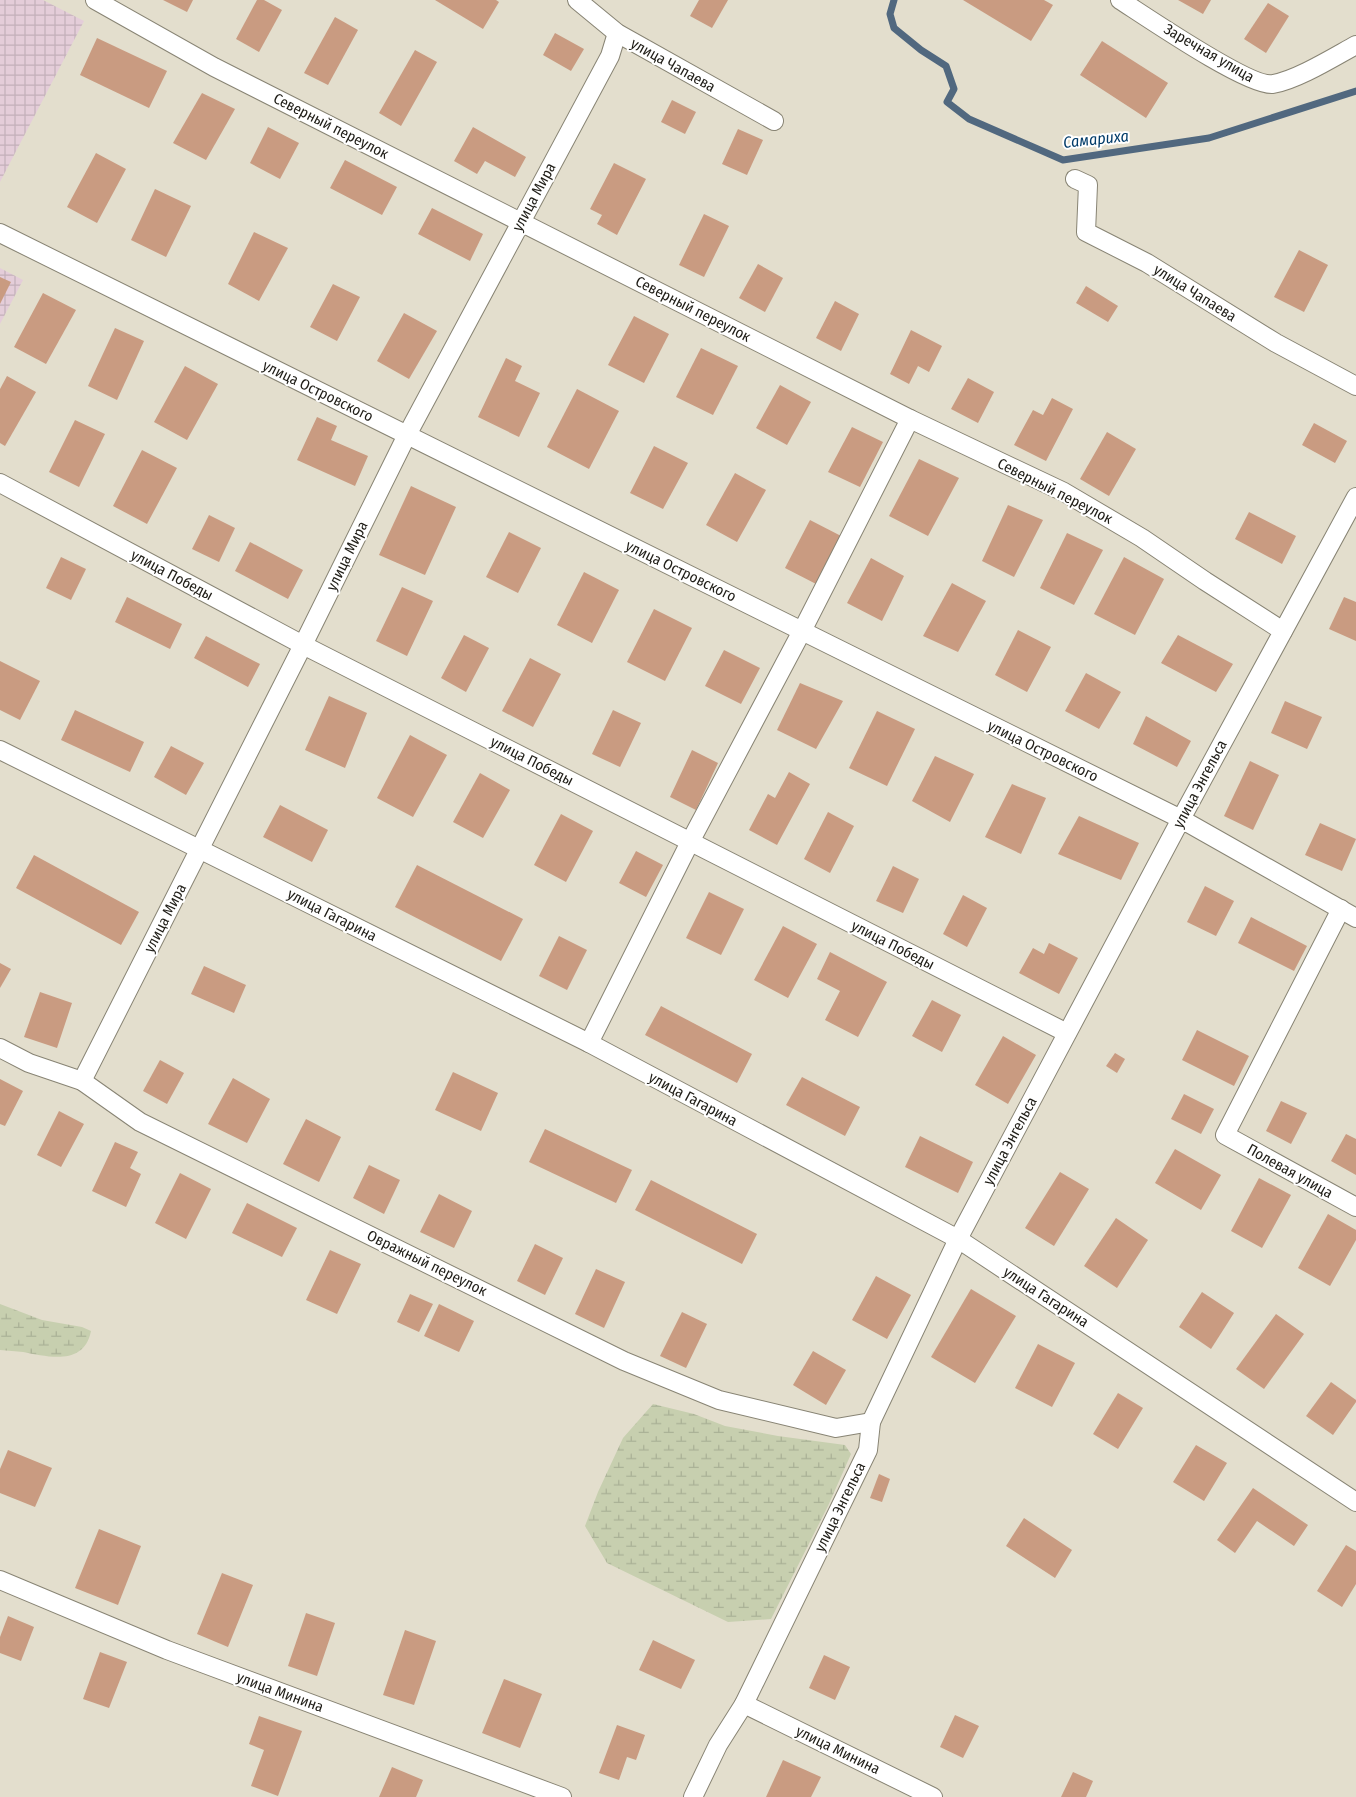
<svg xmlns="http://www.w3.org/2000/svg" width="1356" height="1797" font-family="'Fira Sans Condensed',sans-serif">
  <defs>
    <pattern id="industrial-grid" width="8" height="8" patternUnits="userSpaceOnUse" patternTransform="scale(1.25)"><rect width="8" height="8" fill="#e4cdd9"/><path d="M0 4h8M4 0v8" fill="none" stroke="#c3b0ba"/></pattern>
    <pattern id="wetland-marsh" width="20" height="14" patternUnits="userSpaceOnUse" patternTransform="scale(1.25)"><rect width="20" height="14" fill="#c7cfaf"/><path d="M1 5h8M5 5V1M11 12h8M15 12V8" fill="none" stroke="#aab196"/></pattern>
  </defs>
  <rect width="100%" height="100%" fill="#e3decd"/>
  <g fill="url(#industrial-grid)">
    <path d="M0 0H43L84 21 0 182Z"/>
    <path d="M0 268 23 280 0 324Z"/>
  </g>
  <g fill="url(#wetland-marsh)">
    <path d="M0 1304 42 1320 82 1327 91 1331C84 1366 49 1357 23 1352 16 1351 8 1351 0 1350Z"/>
    <path d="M653 1404 694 1414 725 1426 778 1436 845 1445 851 1454 828 1506 771 1619 728 1622 607 1563 585 1526 598 1492 623 1438Z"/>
  </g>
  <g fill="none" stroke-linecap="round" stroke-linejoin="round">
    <path stroke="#51687f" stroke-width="7" d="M894 0 890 14 894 28 921 50 946 66 954 89 947 102 969 119 1063 160 1209 138 1356 91"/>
  </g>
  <g fill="#c99b81">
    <path d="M163 0H193L187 12Z"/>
    <path d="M257 0H264L282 10 259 52 236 39Z"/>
    <path d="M435 0H496L499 2 483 29Z"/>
    <path d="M699 0H728L712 28 690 16Z"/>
    <path d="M963 0H1044L1053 5 1031 41Z"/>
    <path d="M1178 0H1211L1203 14Z"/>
    <path d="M1268 3 1289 16 1266 53 1244 39Z"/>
    <path d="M335 17 358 30 328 85 304 73Z"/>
    <path d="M555 33 584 49 571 71 543 55Z"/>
    <path d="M97 38 167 71 149 108 80 75Z"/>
    <path d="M1102 41 1168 83 1146 118 1080 75Z"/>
    <path d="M415 50 437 62 401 126 379 113Z"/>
    <path d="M202 93 235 109 206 160 173 143Z"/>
    <path d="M672 100 696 112 685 134 661 122Z"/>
    <path d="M268 127 299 143 280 179 250 163Z"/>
    <path d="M473 127 526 157 515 177 485 161 477 174 454 161Z"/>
    <path d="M738 129 763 140 747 175 722 164Z"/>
    <path d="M96 153 126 169 97 223 67 207Z"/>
    <path d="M345 160 397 187 382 215 330 188Z"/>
    <path d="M614 163 646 179 617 235 597 224 602 215 590 209Z"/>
    <path d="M155 189 191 206 166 257 131 240Z"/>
    <path d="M432 208 483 234 470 261 418 234Z"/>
    <path d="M704 214 729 226 704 277 679 265Z"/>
    <path d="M254 232 288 248 259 301 228 284Z"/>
    <path d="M1299 250 1328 265 1304 312 1274 297Z"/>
    <path d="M758 264 783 278 765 312 739 298Z"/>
    <path d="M0 277 11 282 0 304Z"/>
    <path d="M333 284 360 297 337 341 310 327Z"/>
    <path d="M1086 286 1118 306 1108 322 1076 303Z"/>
    <path d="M43 293 76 310 46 364 14 347Z"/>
    <path d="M835 301 859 314 841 351 816 338Z"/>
    <path d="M404 313 437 331 409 379 377 361Z"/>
    <path d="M634 316 669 334 644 383 608 365Z"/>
    <path d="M115 328 144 341 117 400 88 386Z"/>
    <path d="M911 330 942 346 929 372 918 366 909 384 890 374Z"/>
    <path d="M701 348 738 366 713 415 676 397Z"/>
    <path d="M506 358 522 366 515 381 540 393 519 437 478 417Z"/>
    <path d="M185 366 218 384 187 440 154 422Z"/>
    <path d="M7 376 36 392 5 446 0 443V389Z"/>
    <path d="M968 378 994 392 978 423 951 409Z"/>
    <path d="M780 385 811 402 787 445 756 428Z"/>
    <path d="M577 389 619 411 589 469 547 447Z"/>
    <path d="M1052 398 1073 409 1046 461 1014 445 1033 410 1043 415Z"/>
    <path d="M317 417 337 426 331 440 368 456 355 486 297 460Z"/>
    <path d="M75 420 105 434 79 487 49 472Z"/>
    <path d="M1314 423 1347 441 1335 463 1302 445Z"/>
    <path d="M852 427 883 442 860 487 828 472Z"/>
    <path d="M1107 432 1136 449 1109 496 1080 479Z"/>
    <path d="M654 446 688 463 663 509 630 493Z"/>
    <path d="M142 450 177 468 147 524 113 506Z"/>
    <path d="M919 459 959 478 928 536 889 516Z"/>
    <path d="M735 473 766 490 737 542 706 525Z"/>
    <path d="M411 486 456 507 425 575 379 555Z"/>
    <path d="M1008 505 1043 520 1014 577 982 561Z"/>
    <path d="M1249 512 1296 536 1282 564 1235 539Z"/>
    <path d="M209 515 235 528 219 562 192 549Z"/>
    <path d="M810 520 843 537 818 585 785 568Z"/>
    <path d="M509 532 541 548 518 593 486 577Z"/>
    <path d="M1067 533 1103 550 1074 605 1040 588Z"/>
    <path d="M250 542 303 570 288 599 235 571Z"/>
    <path d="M61 557 86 569 71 600 46 588Z"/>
    <path d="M1124 557 1164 579 1135 635 1094 614Z"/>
    <path d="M871 558 904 576 882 621 847 603Z"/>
    <path d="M584 572 619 590 592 643 557 625Z"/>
    <path d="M952 583 986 601 958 652 923 636Z"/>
    <path d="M402 587 433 601 407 656 376 641Z"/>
    <path d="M127 597 182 624 170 649 115 622Z"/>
    <path d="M1344 597 1356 602V641L1329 629Z"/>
    <path d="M654 609 692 628 665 681 627 662Z"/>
    <path d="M1018 630 1051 647 1027 692 995 675Z"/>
    <path d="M464 635 489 648 466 692 441 678Z"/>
    <path d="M1178 635 1233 664 1216 692 1161 663Z"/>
    <path d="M206 636 260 664 248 687 194 658Z"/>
    <path d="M724 650 760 668 741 704 705 686Z"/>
    <path d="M530 658 561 674 533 727 502 711Z"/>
    <path d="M0 661 40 681 20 720 0 710Z"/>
    <path d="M1086 673 1121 692 1099 729 1065 711Z"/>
    <path d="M800 683 843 701 816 749 777 730Z"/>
    <path d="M329 696 367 713 345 768 305 750Z"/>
    <path d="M1285 701 1322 717 1307 749 1271 733Z"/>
    <path d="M75 710 144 742 130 772 61 740Z"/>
    <path d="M613 710 641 723 620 767 592 754Z"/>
    <path d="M877 711 915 729 887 786 849 768Z"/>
    <path d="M1146 716 1191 741 1177 767 1133 744Z"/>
    <path d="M410 735 447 755 413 817 377 798Z"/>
    <path d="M171 746 204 763 186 795 154 777Z"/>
    <path d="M692 750 718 763 696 810 670 797Z"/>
    <path d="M935 756 974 774 950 822 912 801Z"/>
    <path d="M1250 761 1279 775 1253 830 1224 816Z"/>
    <path d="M789 772 810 784 777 845 749 830 768 794 775 798Z"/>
    <path d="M480 773 510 790 483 838 453 822Z"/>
    <path d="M1012 784 1046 798 1021 854 985 837Z"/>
    <path d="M280 805 328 830 312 862 263 837Z"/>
    <path d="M828 812 854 826 830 873 804 859Z"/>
    <path d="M561 814 593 831 566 882 534 865Z"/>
    <path d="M1079 816 1139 843 1121 880 1058 854Z"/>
    <path d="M1320 823 1356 839 1342 871 1305 855Z"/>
    <path d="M636 851 663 865 646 897 619 883Z"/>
    <path d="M34 855 139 912 121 945 16 888Z"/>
    <path d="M417 865 523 919 501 961 395 907Z"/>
    <path d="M893 866 919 879 903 913 876 901Z"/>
    <path d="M1205 886 1234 901 1216 936 1187 922Z"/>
    <path d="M709 892 744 909 721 955 686 938Z"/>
    <path d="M963 895 987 908 967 947 943 934Z"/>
    <path d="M1251 917 1307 946 1294 971 1238 943Z"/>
    <path d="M783 926 817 944 788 998 754 980Z"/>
    <path d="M559 936 587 950 567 990 539 976Z"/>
    <path d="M1049 943 1078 958 1059 994 1019 973 1033 948 1044 954Z"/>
    <path d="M830 952 887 982 858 1037 825 1020 840 991 817 979Z"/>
    <path d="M0 963 11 969 0 988Z"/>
    <path d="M204 966 246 985 234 1013 191 994Z"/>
    <path d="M40 992 72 1003 57 1048 24 1037Z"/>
    <path d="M932 1000 961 1015 942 1052 912 1036Z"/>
    <path d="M661 1006 752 1054 737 1083 645 1035Z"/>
    <path d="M1197 1030 1249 1056 1234 1086 1182 1060Z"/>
    <path d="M1003 1036 1036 1055 1008 1104 975 1085Z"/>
    <path d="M1115 1053 1125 1059 1117 1073 1106 1066Z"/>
    <path d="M160 1060 184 1073 167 1104 143 1091Z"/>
    <path d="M453 1072 498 1093 481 1131 435 1110Z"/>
    <path d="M802 1077 860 1107 845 1136 786 1105Z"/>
    <path d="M233 1078 270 1099 247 1143 208 1124Z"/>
    <path d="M0 1079 23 1091 5 1126 0 1124Z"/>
    <path d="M1184 1094 1214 1109 1201 1134 1171 1119Z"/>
    <path d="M1281 1101 1307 1113 1291 1144 1266 1131Z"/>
    <path d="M59 1111 84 1124 61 1167 37 1155Z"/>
    <path d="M306 1119 341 1137 319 1182 283 1164Z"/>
    <path d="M545 1129 632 1170 616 1203 529 1162Z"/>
    <path d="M1346 1134 1356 1139V1175L1331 1161Z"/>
    <path d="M920 1136 973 1162 958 1193 905 1167Z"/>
    <path d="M115 1142 138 1152 130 1168 141 1174 126 1207 92 1191Z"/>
    <path d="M1175 1149 1221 1175 1201 1210 1155 1183Z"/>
    <path d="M369 1165 400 1180 384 1214 353 1198Z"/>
    <path d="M1060 1172 1089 1189 1054 1246 1025 1228Z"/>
    <path d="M180 1173 211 1189 186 1239 155 1223Z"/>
    <path d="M1259 1178 1291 1195 1262 1248 1231 1231Z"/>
    <path d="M651 1180 757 1234 742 1264 635 1210Z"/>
    <path d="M439 1194 472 1211 454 1248 420 1232Z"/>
    <path d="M247 1203 297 1228 282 1257 232 1233Z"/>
    <path d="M1328 1214 1356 1230V1240L1330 1286 1298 1268Z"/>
    <path d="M1116 1218 1148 1240 1117 1288 1084 1266Z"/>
    <path d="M535 1244 563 1258 545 1295 517 1281Z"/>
    <path d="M330 1250 361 1264 337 1314 306 1300Z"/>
    <path d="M596 1269 625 1282 604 1328 575 1314Z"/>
    <path d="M876 1276 911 1295 887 1339 852 1320Z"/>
    <path d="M971 1289 1016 1316 975 1383 931 1357Z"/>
    <path d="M1202 1292 1234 1313 1211 1349 1179 1327Z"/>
    <path d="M410 1294 433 1304 419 1332 397 1322Z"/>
    <path d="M439 1304 474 1321 459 1352 424 1336Z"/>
    <path d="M682 1312 707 1324 686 1368 660 1356Z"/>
    <path d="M1276 1314 1304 1334 1264 1389 1236 1369Z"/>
    <path d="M1038 1344 1075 1363 1052 1407 1015 1388Z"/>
    <path d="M813 1351 846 1370 826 1405 793 1385Z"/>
    <path d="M1331 1382 1356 1400V1402L1333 1435 1306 1416Z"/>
    <path d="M1118 1393 1143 1408 1118 1449 1093 1434Z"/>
    <path d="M1196 1445 1227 1463 1204 1501 1173 1482Z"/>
    <path d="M8 1450 52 1468 35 1507 0 1493V1469Z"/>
    <path d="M879 1474 890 1479 882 1502 870 1498Z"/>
    <path d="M1253 1488 1308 1525 1294 1546 1257 1521 1235 1553 1217 1540Z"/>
    <path d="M1024 1518 1072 1550 1055 1578 1006 1546Z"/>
    <path d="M99 1529 141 1546 118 1605 75 1588Z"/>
    <path d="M1346 1545 1356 1551V1584L1342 1607 1317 1591Z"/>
    <path d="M222 1573 253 1585 228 1647 197 1634Z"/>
    <path d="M306 1613 335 1623 317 1676 288 1666Z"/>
    <path d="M8 1616 34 1627 21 1661 0 1653V1637Z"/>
    <path d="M405 1630 436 1641 414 1705 383 1695Z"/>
    <path d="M653 1640 695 1660 681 1689 639 1670Z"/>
    <path d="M100 1652 127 1662 109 1708 83 1699Z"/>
    <path d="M824 1655 850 1667 835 1700 809 1688Z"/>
    <path d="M504 1679 542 1694 520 1748 482 1733Z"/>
    <path d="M955 1715 979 1726 963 1758 940 1747Z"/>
    <path d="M259 1716 302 1731 278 1796 251 1786 264 1750 249 1744Z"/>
    <path d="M617 1725 645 1735 636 1760 627 1757 619 1780 599 1773Z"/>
    <path d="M783 1760 821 1777 811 1797H766Z"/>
    <path d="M392 1767 423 1780 416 1797H379Z"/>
    <path d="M1073 1772 1093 1781 1086 1797H1061Z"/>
  </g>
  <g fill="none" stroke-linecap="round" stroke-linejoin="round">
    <g stroke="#888474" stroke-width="20">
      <g id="street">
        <path d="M95 0 214 67 910 419 1064 492 1142 538 1205 581 1283 631"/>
        <path d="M577 0 617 33 774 121"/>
        <path d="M1120 0C1145 16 1250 88 1273 84 1297 80 1334 57 1356 45"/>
        <path d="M1075 179 1088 185 1086 232 1147 263 1276 343 1356 386"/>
        <path d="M0 233 1181 819 1356 918"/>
        <path d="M0 483 303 645 1067 1033"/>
        <path d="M0 750 589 1043 958 1239 1356 1502"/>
        <path d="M1341 909 1225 1135 1356 1207"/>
        <path d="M589 1043 690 842 802 631 910 419"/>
        <path d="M0 1048 29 1063 82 1081 140 1122 624 1361 719 1400 836 1428 871 1422"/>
        <path d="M82 1081 303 645 407 435 610 56 617 33"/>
        <path d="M0 1580 167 1650 562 1797"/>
        <path d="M744 1704 933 1797"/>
        <path d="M693 1797 718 1745 744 1704 868 1450 871 1422 958 1239 1181 819 1356 497"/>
      </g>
    </g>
    <use href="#street" stroke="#fff" stroke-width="18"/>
  </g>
  <g text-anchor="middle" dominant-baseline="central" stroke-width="4" stroke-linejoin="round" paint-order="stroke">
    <g font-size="15" fill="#1f1d17" stroke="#fff">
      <text transform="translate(1209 53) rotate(30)">Заречная улица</text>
      <text transform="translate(673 65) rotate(29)">улица Чапаева</text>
      <text transform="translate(331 126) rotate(27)">Северный переулок</text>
      <text transform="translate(534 197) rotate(-62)">улица Мира</text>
      <text transform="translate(1195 293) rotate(32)">улица Чапаева</text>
      <text transform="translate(693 309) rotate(27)">Северный переулок</text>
      <text transform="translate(318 391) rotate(26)">улица Островского</text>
      <text transform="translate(1055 491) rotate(27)">Северный переулок</text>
      <text transform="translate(347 556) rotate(-64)">улица Мира</text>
      <text transform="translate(681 571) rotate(26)">улица Островского</text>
      <text transform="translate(172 575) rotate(28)">улица Победы</text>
      <text transform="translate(1043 751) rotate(26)">улица Островского</text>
      <text transform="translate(532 761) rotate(27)">улица Победы</text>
      <text transform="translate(1200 784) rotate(-62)">улица Энгельса</text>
      <text transform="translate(332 915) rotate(27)">улица Гагарина</text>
      <text transform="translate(165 918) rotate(-63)">улица Мира</text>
      <text transform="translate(893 945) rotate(27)">улица Победы</text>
      <text transform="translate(693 1099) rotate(28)">улица Гагарина</text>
      <text transform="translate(1010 1141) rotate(-62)">улица Энгельса</text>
      <text transform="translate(1290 1171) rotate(29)">Полевая улица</text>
      <text transform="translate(427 1263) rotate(26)">Овражный переулок</text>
      <text transform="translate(1046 1297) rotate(33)">улица Гагарина</text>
      <text transform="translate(840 1507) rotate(-64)">улица Энгельса</text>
      <text transform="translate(280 1692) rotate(20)">улица Минина</text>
      <text transform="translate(838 1750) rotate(26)">улица Минина</text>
    </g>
    <g font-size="16" font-style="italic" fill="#013b69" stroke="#fff">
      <text transform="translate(1096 139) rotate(-6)">Самариха</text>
    </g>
  </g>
</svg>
